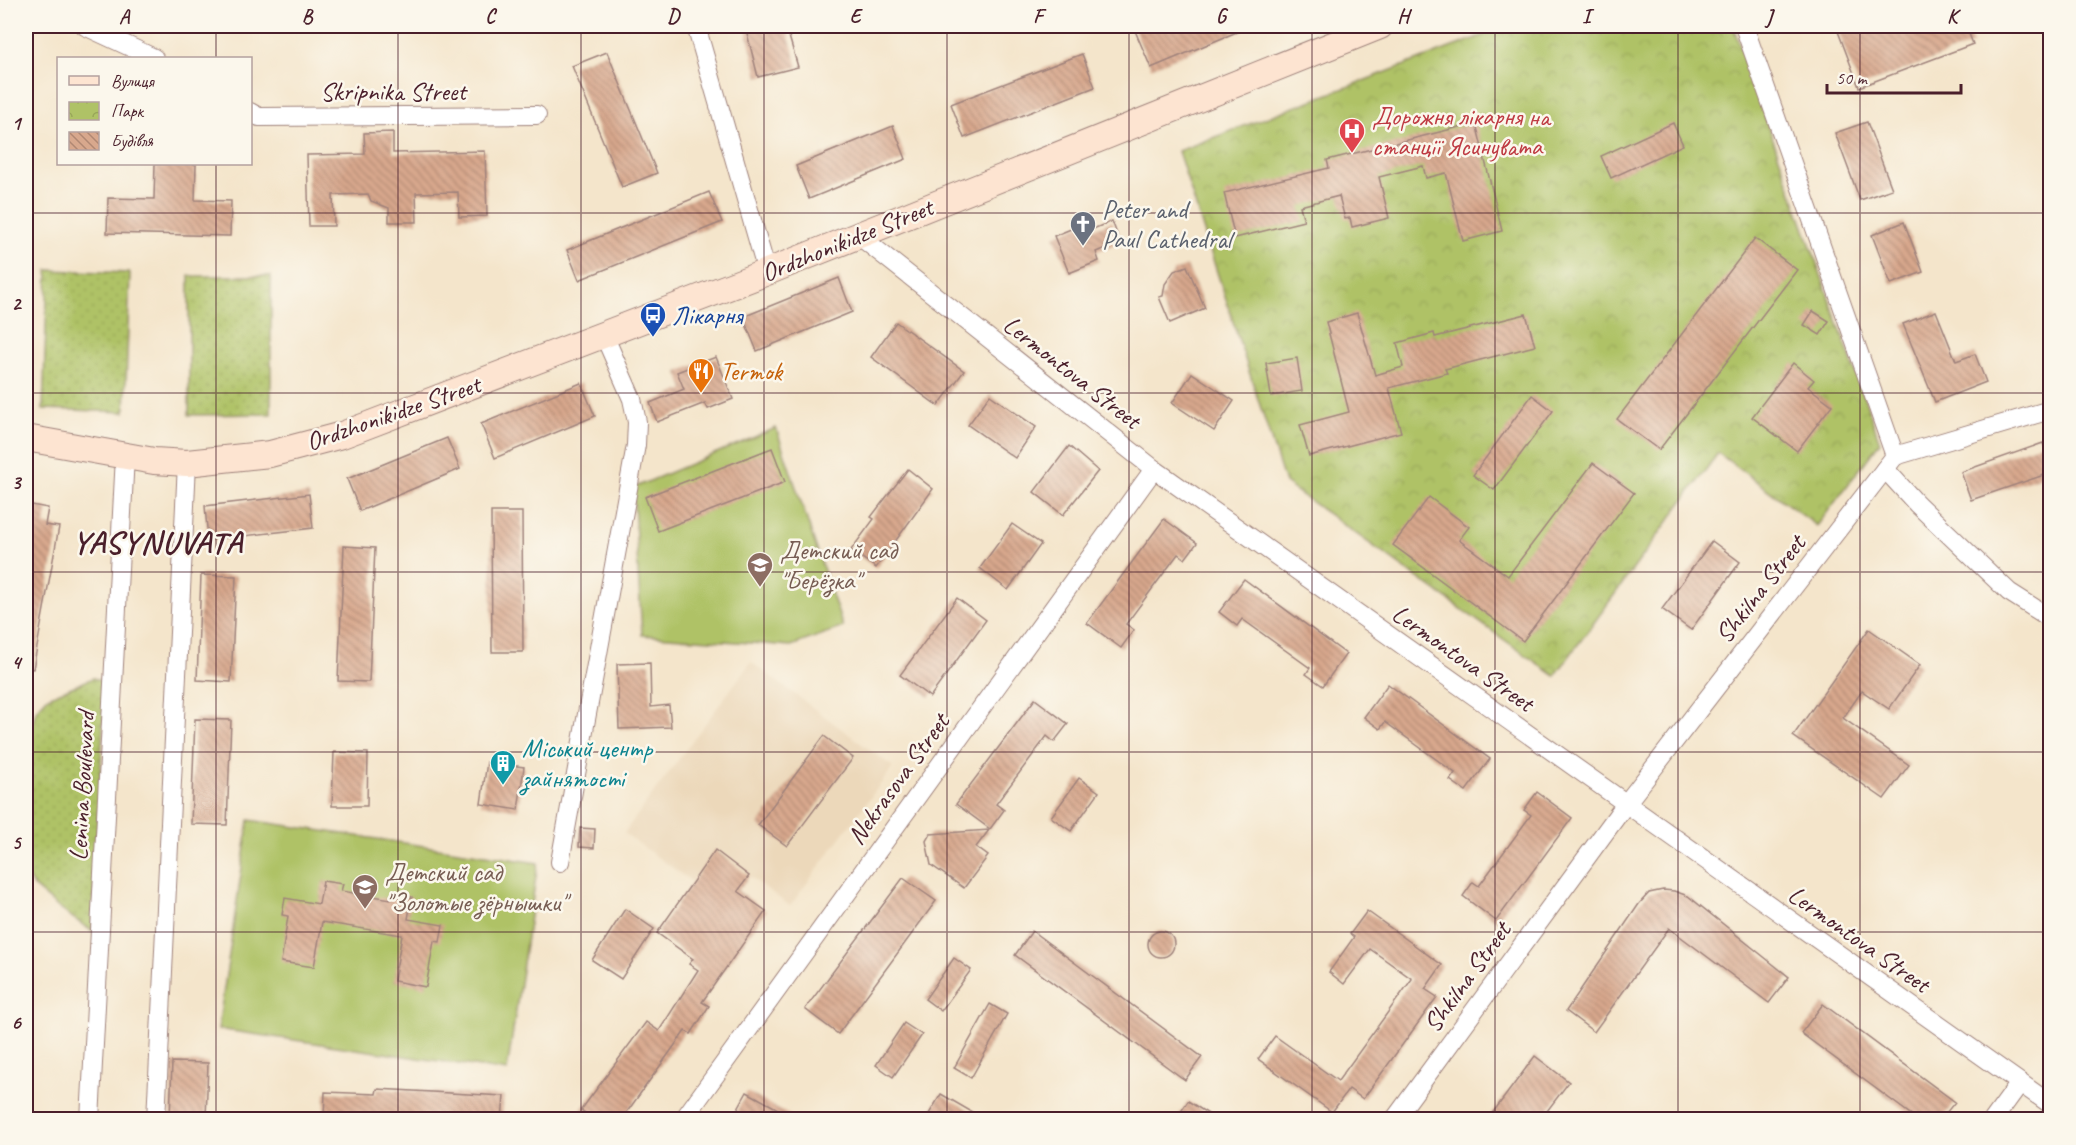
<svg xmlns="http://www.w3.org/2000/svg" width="2076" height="1145" font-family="Caveat,sans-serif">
  <defs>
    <pattern id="grass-dots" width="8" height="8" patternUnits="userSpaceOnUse" patternTransform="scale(1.5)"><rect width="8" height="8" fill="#afc266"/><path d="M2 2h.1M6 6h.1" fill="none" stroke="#98a659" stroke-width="1.8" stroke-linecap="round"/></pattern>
    <pattern id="park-crowns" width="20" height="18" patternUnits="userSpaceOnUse" patternTransform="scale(1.5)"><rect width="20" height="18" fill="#afc266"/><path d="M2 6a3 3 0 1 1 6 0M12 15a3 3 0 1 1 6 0" fill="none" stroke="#98a659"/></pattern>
    <pattern id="building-back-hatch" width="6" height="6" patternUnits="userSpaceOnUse" patternTransform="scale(1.5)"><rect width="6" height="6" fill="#d8a88d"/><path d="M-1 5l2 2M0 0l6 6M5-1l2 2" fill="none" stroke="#b18873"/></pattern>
  </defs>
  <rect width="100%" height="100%" fill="#fbf7ec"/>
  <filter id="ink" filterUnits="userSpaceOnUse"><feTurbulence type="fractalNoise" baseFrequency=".0167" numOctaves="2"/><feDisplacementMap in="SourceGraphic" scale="12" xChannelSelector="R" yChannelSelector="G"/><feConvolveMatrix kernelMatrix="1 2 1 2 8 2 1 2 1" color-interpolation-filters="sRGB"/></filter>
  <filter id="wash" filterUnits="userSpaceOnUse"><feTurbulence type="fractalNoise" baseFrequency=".008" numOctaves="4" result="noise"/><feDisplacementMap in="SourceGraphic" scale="24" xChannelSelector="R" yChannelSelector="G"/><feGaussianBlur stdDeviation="1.35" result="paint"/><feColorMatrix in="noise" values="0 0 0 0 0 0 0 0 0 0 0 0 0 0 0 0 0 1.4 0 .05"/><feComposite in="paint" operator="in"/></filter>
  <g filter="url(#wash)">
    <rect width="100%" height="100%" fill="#f4e5cb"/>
    <path fill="#ecd8ba" d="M751 662 893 767 790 906 715 851 692 882 624 833Z"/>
    <g fill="url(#grass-dots)" stroke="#7c7048" stroke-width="1.5">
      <path d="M48 270 130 273 125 412 43 409Z"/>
      <path d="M189 276H271V414L189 415Z"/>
      <path d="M93 678 102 681 105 689 92 931 60 909 34 887 26 875 31 730 36 710 48 697Z"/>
    </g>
    <path fill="url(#park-crowns)" stroke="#7c7048" stroke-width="1.5" d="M1508 26H1733L1880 442 1817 526 1718 453 1555 676 1285 483 1178 151Z"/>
    <g fill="#afc266" stroke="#7c7048" stroke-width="1.5">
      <path d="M776 428 843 627 791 646 642 635 633 488Z"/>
      <path d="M249 820 538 863 507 1071 218 1029Z"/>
    </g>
    <g id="blocks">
      <g fill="url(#building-back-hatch)">
        <path d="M758 26H786L798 67 758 77 746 29Z"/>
        <path d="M1133 26H1251L1151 68Z"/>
        <path d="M1836 26H1966L1973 44 1859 87Z"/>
        <path d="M607 52 657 173 622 187 572 66Z"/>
        <path d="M1082 54 1095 87 964 138 951 104Z"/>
        <path d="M1867 122 1892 189 1860 200 1835 133Z"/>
        <path d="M1476 123 1502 231 1463 241 1446 173 1426 178 1423 166 1379 177 1389 218 1352 227 1350 218 1345 219 1339 196 1300 206 1304 221 1235 238 1224 193 1329 168 1327 160Z"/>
        <path d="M1673 123 1683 145 1611 178 1601 156Z"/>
        <path d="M893 126 906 159 809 199 796 166Z"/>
        <path d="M393 132V153L485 151 487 216 459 217 458 192 416 193 417 222H389V208L371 201 368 194 333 195 334 226H309L307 155 365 154 364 133Z"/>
        <path d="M155 164H196L195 200 231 201 230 236 107 233 108 198 154 199Z"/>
        <path d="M709 192 722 222 579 280 567 250Z"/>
        <path d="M1112 221 1120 242 1096 252 1099 261 1069 273 1054 236 1083 224 1086 232Z"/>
        <path d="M1904 222 1923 272 1891 284 1872 235Z"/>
        <path d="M1755 238 1797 270 1659 450 1617 419Z"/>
        <path d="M1187 266 1205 308 1170 323 1159 297 1163 296 1165 284 1174 271Z"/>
        <path d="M839 278 852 312 757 351 743 317Z"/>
        <path d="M1813 311 1829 321 1820 335 1804 325Z"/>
        <path d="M1936 311 1956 361 1975 354 1986 382 1935 402 1903 324Z"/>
        <path d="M1357 313 1375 375 1403 367 1397 343 1434 333 1435 337 1526 314 1535 346 1445 369 1447 373 1389 388 1401 432 1309 456 1300 425 1349 412 1326 322Z"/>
        <path d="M896 322 964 371 938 406 871 357Z"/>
        <path d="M716 357 733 399 708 409 705 403 657 422 650 403 684 389 677 372Z"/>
        <path d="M1297 358 1302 391 1271 396 1266 363Z"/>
        <path d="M1793 363 1814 380 1808 387 1832 405 1797 451 1752 417Z"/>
        <path d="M1192 373 1234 401 1214 431 1172 403Z"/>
        <path d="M581 383 595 416 495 458 481 424Z"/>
        <path d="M990 395 1036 427 1015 458 968 425Z"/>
        <path d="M1532 395 1553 411 1494 490 1473 475Z"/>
        <path d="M447 438 460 469 360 511 347 479Z"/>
        <path d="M2043 443 2050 463V473L1971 500 1961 472Z"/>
        <path d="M1069 446 1098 471 1063 515 1034 492Z"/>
        <path d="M772 448 785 482 658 531 645 497Z"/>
        <path d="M1593 463 1634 493 1523 641 1393 545 1429 497 1469 527 1459 540 1508 576Z"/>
        <path d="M908 469 933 489 876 568 851 550 874 519 871 517Z"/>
        <path d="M309 494 313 528 208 540 205 506Z"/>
        <path d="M26 504 48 508 45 525 59 527 33 669 26 668Z"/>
        <path d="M491 512H522L523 652H492Z"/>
        <path d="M1164 519 1197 543 1185 559 1178 554 1126 624 1134 630 1121 648 1087 623Z"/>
        <path d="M1012 524 1041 544 1008 590 980 568Z"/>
        <path d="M1712 541 1740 562 1691 630 1662 609Z"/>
        <path d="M344 546 375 548 369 682 338 681Z"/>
        <path d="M201 575 236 576 231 682 197 680Z"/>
        <path d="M1244 579 1346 654 1323 686 1306 674 1310 668 1242 619 1237 626 1219 612Z"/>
        <path d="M957 598 986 620 930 697 900 675Z"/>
        <path d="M1869 629 1920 665 1889 709 1862 691 1843 718 1909 765 1884 799 1793 736Z"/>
        <path d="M650 663 651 707 669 705 671 727 619 729 617 664Z"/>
        <path d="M1388 684 1490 759 1466 791 1450 780 1455 773 1385 722 1380 729 1364 717Z"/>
        <path d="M1035 699 1068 724 1054 742 1047 736 996 804 1004 810 990 829 956 804Z"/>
        <path d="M195 719 231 720 227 825 191 824Z"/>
        <path d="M824 736 853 758 787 846 758 825Z"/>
        <path d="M334 752 368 753 367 806H332Z"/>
        <path d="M487 762 524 767 518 810 481 804Z"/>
        <path d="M1079 778 1099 792 1071 831 1051 817Z"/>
        <path d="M1537 792 1572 818 1496 921 1463 896 1473 882 1479 886 1531 815 1524 810Z"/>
        <path d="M580 828 595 829 594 848 579 847Z"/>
        <path d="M989 830 976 847 988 856 964 888 931 865 926 841 930 834Z"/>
        <path d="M715 850 749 876 738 891 766 911 702 1002 709 1006 691 1034 685 1031 622 1119H594L581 1110 646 1022 659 1031 698 970 689 964 693 959 657 933Z"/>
        <path d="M903 878 936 901 838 1034 805 1009Z"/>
        <path d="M323 881 343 884 341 891 391 899 392 893 412 897 408 919 443 925 440 942 434 941 426 987 394 981 402 935 322 922 314 967 281 962 288 916 282 915 285 898 319 904Z"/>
        <path d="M1663 890 1674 891 1688 896 1789 977 1769 1003 1669 928 1594 1032 1566 1011 1639 904 1649 893Z"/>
        <path d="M625 909 654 929 621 979 592 960Z"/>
        <path d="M1367 911 1442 965 1425 989 1437 997 1363 1099 1349 1089 1332 1112 1258 1059 1275 1036 1338 1081 1412 979 1370 949 1344 984 1329 972 1354 937 1350 934Z"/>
        <circle cx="1161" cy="944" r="13"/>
        <path d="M1032 931 1202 1057 1185 1080 1015 955Z"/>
        <path d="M954 958 971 970 941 1011 925 999Z"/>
        <path d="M990 1004 1007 1014 971 1078 954 1068Z"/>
        <path d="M1823 1004 1955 1102 1941 1119H1917L1801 1033Z"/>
        <path d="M904 1023 922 1035 893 1077 876 1065Z"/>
        <path d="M1535 1056 1569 1082 1541 1119H1488Z"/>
        <path d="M172 1062 208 1063 206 1119H170Z"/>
        <path d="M377 1089 504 1096 502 1119H324L325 1092 376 1094Z"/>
        <path d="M747 1092 796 1119H732Z"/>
        <path d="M941 1094 984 1119H926Z"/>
        <path d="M1188 1101 1216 1119H1176Z"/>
      </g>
    </g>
  </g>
  <g filter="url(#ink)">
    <use href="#blocks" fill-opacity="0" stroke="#9f827b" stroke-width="1.5"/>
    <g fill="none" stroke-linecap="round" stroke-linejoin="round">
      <g stroke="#9f827b" stroke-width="20">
        <g id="minor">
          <path d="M85 26 154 58"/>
          <path d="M696 26 767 272"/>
          <path d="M250 112 259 117 537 115"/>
          <path d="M858 235 1154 469 2050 1104"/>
          <path d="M1895 456 2050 410"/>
          <path d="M1885 469 1917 504 2009 592 2050 618"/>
          <path d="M560 862 636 445 637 422 632 399 604 335"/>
          <path d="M90 1120 125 456"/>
          <path d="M156 1120 187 463"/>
          <path d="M683 1120 1154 469"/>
          <path d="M1394 1120 1625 805 1895 456 1744 26"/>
          <path d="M1993 1120 2020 1083"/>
        </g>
      </g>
      <g stroke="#9f827b" stroke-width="28">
        <path id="secondary" d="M26 438 154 461 187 463 270 454 342 435 767 272 1380 26"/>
      </g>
      <use href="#minor" stroke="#fff" stroke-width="18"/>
      <use href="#secondary" stroke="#fde4d1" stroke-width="26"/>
    </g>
  </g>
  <path fill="none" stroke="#4a1f2b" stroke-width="1.5" stroke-opacity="0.55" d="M216 26V58M398 26V1120M581 26V1120M764 26V1120M947 26V1120M1129 26V1120M1312 26V1120M1495 26V1120M1678 26V1120M1860 26V1120M216 164V1120M26 213H2050M26 393H2050M26 572H2050M26 752H2050M26 932H2050"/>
  <defs>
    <g id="hospital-pin" transform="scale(1.35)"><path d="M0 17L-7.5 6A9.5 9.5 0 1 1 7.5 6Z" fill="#e0444e" stroke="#fbf7ec"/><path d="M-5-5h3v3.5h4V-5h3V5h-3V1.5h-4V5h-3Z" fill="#fff"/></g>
    <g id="church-pin" transform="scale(1.35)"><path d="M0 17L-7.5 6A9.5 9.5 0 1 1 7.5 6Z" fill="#6b7280" stroke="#fbf7ec"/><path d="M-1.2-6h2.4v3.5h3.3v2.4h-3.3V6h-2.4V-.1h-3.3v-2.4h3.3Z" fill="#fff"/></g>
    <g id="bus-pin" transform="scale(1.35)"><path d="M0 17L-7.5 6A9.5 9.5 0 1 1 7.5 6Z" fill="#1a4fb4" stroke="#fbf7ec"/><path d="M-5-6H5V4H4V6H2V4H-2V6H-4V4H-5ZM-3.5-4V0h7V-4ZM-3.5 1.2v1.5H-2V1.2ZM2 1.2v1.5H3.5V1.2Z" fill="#fff"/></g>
    <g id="restaurant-pin" transform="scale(1.35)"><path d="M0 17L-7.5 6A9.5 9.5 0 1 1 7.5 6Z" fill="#e8710a" stroke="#fbf7ec"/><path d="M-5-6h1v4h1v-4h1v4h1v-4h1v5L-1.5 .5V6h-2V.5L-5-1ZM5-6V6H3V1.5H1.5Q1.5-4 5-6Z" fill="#fff"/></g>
    <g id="school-pin" transform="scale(1.35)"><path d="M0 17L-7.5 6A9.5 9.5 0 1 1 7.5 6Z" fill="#8d6e63" stroke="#fbf7ec"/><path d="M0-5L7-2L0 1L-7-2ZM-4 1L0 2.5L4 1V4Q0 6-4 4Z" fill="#fff"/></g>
    <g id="building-pin" transform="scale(1.35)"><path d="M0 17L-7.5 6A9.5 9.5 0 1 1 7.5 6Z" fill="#0f9aa8" stroke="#fbf7ec"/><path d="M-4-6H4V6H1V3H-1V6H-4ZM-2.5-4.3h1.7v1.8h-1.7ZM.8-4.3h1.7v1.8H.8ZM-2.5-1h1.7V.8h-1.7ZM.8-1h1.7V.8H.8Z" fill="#fff"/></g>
  </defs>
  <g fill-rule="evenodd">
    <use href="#hospital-pin" x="1352" y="131"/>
    <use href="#church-pin" x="1083" y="224"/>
    <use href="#bus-pin" x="653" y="315"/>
    <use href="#restaurant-pin" x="701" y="371"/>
    <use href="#school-pin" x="760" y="565"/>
    <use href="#building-pin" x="503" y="763"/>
    <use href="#school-pin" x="365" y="887"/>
  </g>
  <g text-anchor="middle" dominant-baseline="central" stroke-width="5" stroke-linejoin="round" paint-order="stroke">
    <g font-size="26" fill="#4a1f2b" stroke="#fbf7ec">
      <text x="393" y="91">Skripnika Street</text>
      <text transform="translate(847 240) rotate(-22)">Ordzhonikidze Street</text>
      <text transform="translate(1072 372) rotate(38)">Lermontova Street</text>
      <text transform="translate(393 413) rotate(-19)">Ordzhonikidze Street</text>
      <text transform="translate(1760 589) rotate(-52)">Shkilna Street</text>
      <text transform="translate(1463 658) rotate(35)">Lermontova Street</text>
      <text transform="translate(898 779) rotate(-54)">Nekrasova Street</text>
      <text transform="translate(82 786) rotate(-87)">Lenina Boulevard</text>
      <text transform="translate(1859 939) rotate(35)">Lermontova Street</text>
      <text transform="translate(1467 977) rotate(-54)">Shkilna Street</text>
    </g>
    <g font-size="26" fill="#be3a42" stroke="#fbf7ec" text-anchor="start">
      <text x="1372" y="116">Дорожня лікарня на<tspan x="1372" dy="30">станції Ясинувата</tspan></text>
    </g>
    <g font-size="26" fill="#5b616d" stroke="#fbf7ec" text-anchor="start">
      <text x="1102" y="209">Peter and<tspan x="1102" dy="30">Paul Cathedral</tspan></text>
    </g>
    <g font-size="26" fill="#164399" stroke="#fbf7ec" text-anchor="start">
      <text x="672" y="315">Лікарня</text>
    </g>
    <g font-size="26" fill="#c56008" stroke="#fbf7ec" text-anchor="start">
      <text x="720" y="371">Termok</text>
    </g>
    <g font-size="26" fill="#785e54" stroke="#fbf7ec" text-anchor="start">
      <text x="780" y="550">Детский сад<tspan x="780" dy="30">"Берёзка"</tspan></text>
      <text x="385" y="872">Детский сад<tspan x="385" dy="30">"Золотые зёрнышки"</tspan></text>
    </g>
    <g font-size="26" fill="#0d838f" stroke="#fbf7ec" text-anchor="start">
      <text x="522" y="748">Міський центр<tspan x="522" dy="30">зайнятості</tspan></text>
    </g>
    <g font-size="32" font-weight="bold" letter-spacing="1.5" fill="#4a1f2b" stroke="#fbf7ec">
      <text x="158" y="542">YASYNUVATA</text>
    </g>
  </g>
  <rect width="2076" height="1145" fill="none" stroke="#fbf7ec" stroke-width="66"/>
  <rect x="57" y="57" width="195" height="108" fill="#fbf7ec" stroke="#b4a19f" stroke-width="1.5"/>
  <rect x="69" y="76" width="30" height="9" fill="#fde4d1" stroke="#b4a19f" stroke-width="1.5"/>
  <text x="111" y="87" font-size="18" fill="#4a1f2b">Вулиця</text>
  <rect x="69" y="102" width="30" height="18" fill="url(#park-crowns)" stroke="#b4a19f" stroke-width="1.5"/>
  <text x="111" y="117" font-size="18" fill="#4a1f2b">Парк</text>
  <rect x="69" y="132" width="30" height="18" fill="url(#building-back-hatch)" stroke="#b4a19f" stroke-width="1.5"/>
  <text x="111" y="147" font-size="18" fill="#4a1f2b">Будівля</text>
  <path d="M1827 84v9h134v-9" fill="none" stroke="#4a1f2b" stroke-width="3"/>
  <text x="1836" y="84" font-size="18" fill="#4a1f2b" stroke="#fbf7ec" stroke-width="4.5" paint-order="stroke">50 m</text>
  <rect x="33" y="33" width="2010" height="1079" fill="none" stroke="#4a1f2b" stroke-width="2"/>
  <g font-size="20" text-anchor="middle" font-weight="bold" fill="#4a1f2b">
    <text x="124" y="23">A</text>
    <text x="307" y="23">B</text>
    <text x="490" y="23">C</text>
    <text x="673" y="23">D</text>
    <text x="855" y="23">E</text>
    <text x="1038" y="23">F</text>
    <text x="1221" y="23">G</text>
    <text x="1403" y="23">H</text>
    <text x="1586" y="23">I</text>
    <text x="1769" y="23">J</text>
    <text x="1952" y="23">K</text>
    <text x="16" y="130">1</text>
    <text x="16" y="310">2</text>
    <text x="16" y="489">3</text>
    <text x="16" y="669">4</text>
    <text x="16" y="849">5</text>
    <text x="16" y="1029">6</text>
  </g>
</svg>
